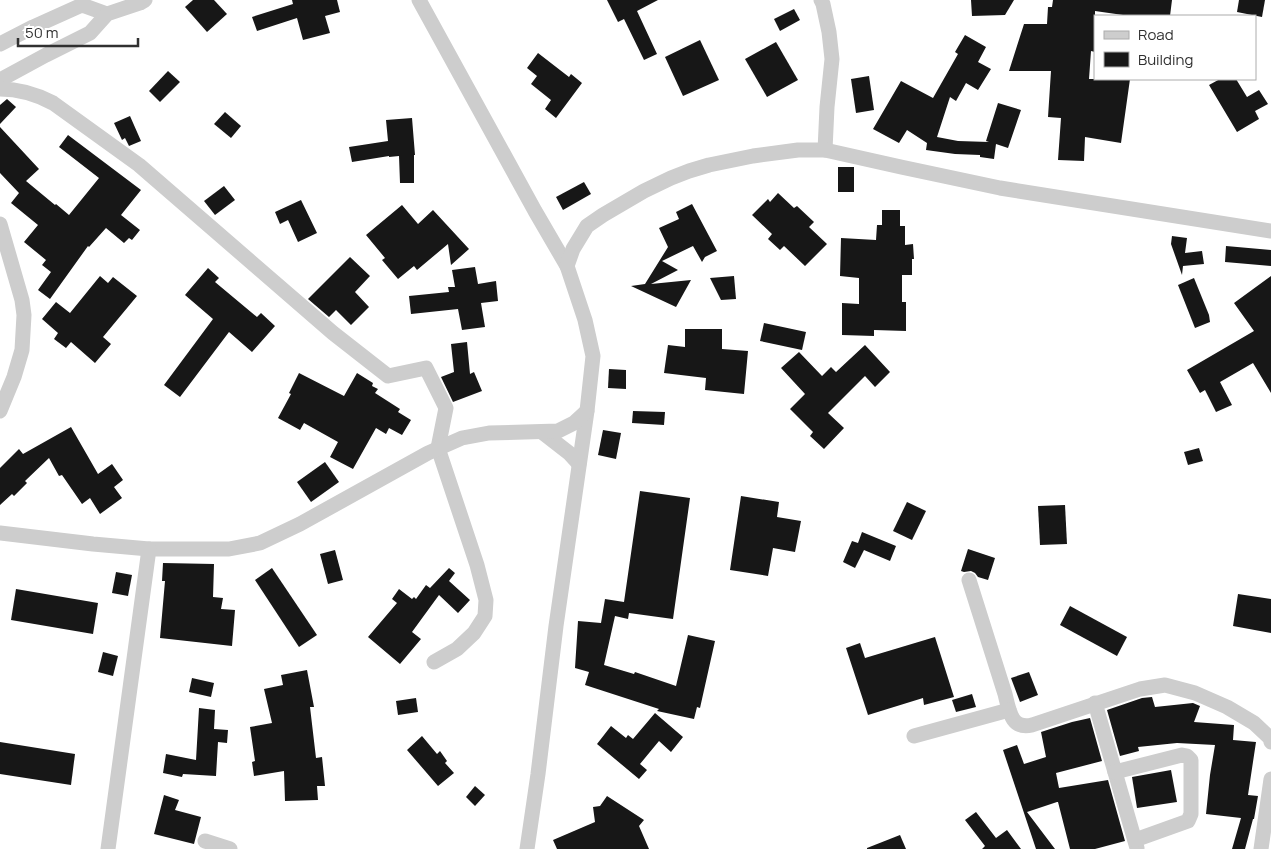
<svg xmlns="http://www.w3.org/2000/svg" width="1271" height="849" font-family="Manrope,sans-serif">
  <rect width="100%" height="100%" fill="#fff"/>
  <g fill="#171717">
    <path d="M193 0H214L227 14 207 32 185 7Z"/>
    <path d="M292 0H337L340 12 325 16 330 33 303 40 297 18 257 31 252 17 293 4Z"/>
    <path d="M607 0H658L637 11 657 54 644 60 624 19 618 22Z"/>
    <path d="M971 0H1014L1005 15 972 16Z"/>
    <path d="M1053 0H1172L1170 16H1130L1095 11V52L1091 51 1089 79H1130L1121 143 1085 137 1084 161 1058 160 1061 118 1048 117 1051 71H1009L1024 24H1047L1048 7H1052Z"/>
    <path d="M1239 0H1265L1262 17 1237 12Z"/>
    <path d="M794 9 800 20 780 31 774 19Z"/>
    <path d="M965 35 986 47 978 62 991 69 978 90 966 83 956 101 950 97 937 137 958 141 989 142 986 141 998 103 1021 110 1008 148 996 144 994 159 980 157V155L955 154 926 150 927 143 907 130 899 143 873 129 901 81 933 98 958 54 955 52Z"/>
    <path d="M700 40 719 80 683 96 665 57Z"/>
    <path d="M776 42 798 80 767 97 745 59Z"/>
    <path d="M538 53 569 77 571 74 582 83 556 118 545 109 551 100 531 84 537 76 527 68Z"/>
    <path d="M168 71 180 82 160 102 149 91Z"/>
    <path d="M869 76 874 110 856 113 851 79Z"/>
    <path d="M1220 79H1236L1247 97 1259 90 1268 104 1255 111 1259 119 1237 132 1209 85Z"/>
    <path d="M7 99 16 107 0 124V105Z"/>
    <path d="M225 112 241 126 231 138 214 124Z"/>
    <path d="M130 116 141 141 129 146 125 138 122 140 114 123Z"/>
    <path d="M412 118 415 155H414V183H400L399 156 389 157V156L352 162 349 147 388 141 386 120Z"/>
    <path d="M0 127 39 169 26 181 55 205 56 204 69 215 99 178 59 147 68 135 141 190 121 215 140 230 132 240 129 238 124 243 106 228 89 247 88 246 50 299 38 290 51 272 42 265 46 260 24 242 38 225 11 203 19 193 0 173Z"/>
    <rect x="838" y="167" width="16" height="25"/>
    <path d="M584 182 591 194 563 210 556 197Z"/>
    <path d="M224 186 235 200 215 215 204 201Z"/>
    <path d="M778 193 794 208 797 206 814 222 809 227 827 244 805 266 784 246 780 250 768 239 772 234 752 215 768 199 770 202Z"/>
    <path d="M301 200 317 233 298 242 288 220 280 224 275 212Z"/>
    <path d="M692 204 717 251 705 257 702 262 693 246 662 261 678 270 651 284 691 280 676 307 631 286 645 284 668 247 659 228 679 219 676 212Z"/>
    <path d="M402 205 418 224 433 210 469 249 451 265 448 244 417 270 414 266 398 279 382 260 385 258 366 235Z"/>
    <path d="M882 210H900V226H905V245L913 244 914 259H912V275H902V302H906V331L874 330V336L842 335V303L859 304V278L840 276 841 238 876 240 877 225H882Z"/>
    <path d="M1172 236 1187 238 1185 253 1202 251 1204 264 1183 266 1182 275 1171 244Z"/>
    <path d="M1226 246 1271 250V266L1225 262Z"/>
    <path d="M350 257 370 276 355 292 369 307 351 325 336 310 329 317 308 299Z"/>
    <path d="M475 267 478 284 496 281 498 301 481 303 485 327 462 330 458 309 411 314 409 296 449 292 448 287H455L452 270Z"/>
    <path d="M208 268 219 278 215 282 257 317 261 313 275 326 252 352 229 332 180 397 164 385 213 319 185 295Z"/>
    <path d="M100 276 108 283 113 277 137 296 103 337 111 344 95 363 71 342 66 348 54 339 58 333 42 319 56 302 70 313Z"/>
    <path d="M734 276 736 299 721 300 710 278Z"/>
    <path d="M1271 276V393L1253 363 1220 382 1232 405 1216 412 1205 390 1200 393 1187 370 1254 331 1234 303Z"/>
    <path d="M1194 278 1209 315 1210 322 1195 328 1178 285Z"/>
    <path d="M764 323 806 332 802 350 760 341Z"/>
    <path d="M685 329H722V349L748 351 744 394 705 390 706 378 664 373 668 345 685 347Z"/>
    <path d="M467 342 470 374 474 372 482 391 453 402 441 377 454 372 451 344Z"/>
    <path d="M865 345 890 372 875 387 865 376 828 413 844 428 824 449 810 436 813 432 790 409 805 394 781 368 799 352 822 376 831 367 836 372Z"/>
    <path d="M609 369 626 370V389L608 388Z"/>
    <path d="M299 373 344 396 357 373 373 383 372 386 378 389 375 393 400 409 398 412 411 420 402 435 389 428 386 434 376 428 353 469 330 457 338 442 304 423 300 430 278 418 291 394 289 393Z"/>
    <path d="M633 411 665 412 664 425 632 423Z"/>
    <path d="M71 427 98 474 112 464 123 480 114 487 122 498 100 514 90 498 82 504 62 475 59 476 49 458 25 481 27 483 14 496 12 494 0 505V468L19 449 23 454Z"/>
    <path d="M603 430 621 433 616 459 598 455Z"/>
    <path d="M1199 448 1203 461 1188 465 1184 452Z"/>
    <path d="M325 462 339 482 311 502 297 482Z"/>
    <path d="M640 491 690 498 673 619 629 613 628 619 615 616 604 665 634 674 635 672 676 686 688 635 715 641 700 708 697 707 694 719 657 711 659 709 585 685 589 672 575 668 578 621 601 623 605 599 624 602Z"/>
    <path d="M741 496 779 502 777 517 801 521 795 552 773 548 768 576 730 570Z"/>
    <path d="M907 502 926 511 912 540 893 531Z"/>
    <path d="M1065 505 1067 544 1040 545 1038 506Z"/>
    <path d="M862 532 896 546 890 561 864 550 855 568 843 562 852 541 858 543Z"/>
    <path d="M968 549 995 558 988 580 978 577 975 573 971 571 964 572 961 571Z"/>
    <path d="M335 550 343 580 328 584 320 554Z"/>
    <path d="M163 563 214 564 213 597 223 598 221 609 235 610 232 646 160 638 165 581H162Z"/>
    <path d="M272 568 317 635 299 647 255 580Z"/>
    <path d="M449 568 455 573 449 581 470 600 458 613 439 595 412 632 421 639 400 664 368 637 397 603 392 599 399 589 412 599 414 597 416 599 426 585 430 588Z"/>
    <path d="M116 572 132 575 128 596 112 593Z"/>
    <path d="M16 589 98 603 93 634 11 620Z"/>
    <path d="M1238 594 1271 599V633L1233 626Z"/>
    <path d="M1070 606 1127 637 1117 656 1060 625Z"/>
    <path d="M935 637 954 697 924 705 923 698 868 715 846 648 860 643 865 658Z"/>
    <path d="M103 652 118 656 113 676 98 672Z"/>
    <path d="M307 670 314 707H310L316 758 322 757 325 786H317L318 800 285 801 284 771 254 776 252 762 255 761 250 727 272 723 264 689 283 685 281 675Z"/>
    <path d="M1029 672 1038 695 1020 702 1011 678Z"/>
    <path d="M192 678 214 683 211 697 189 692Z"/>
    <path d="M972 694 976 707 956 712 952 700Z"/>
    <path d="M1152 697 1155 707 1193 703 1200 706 1194 722 1234 725 1233 740 1256 742 1248 795 1258 796 1254 819H1253L1245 849H1232L1241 818 1206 814 1210 775 1215 745 1177 743 1138 747 1139 751 1120 756 1107 710 1142 698Z"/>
    <path d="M416 698 418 712 398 715 396 701Z"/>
    <path d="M199 708 215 710 214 729 228 730 227 743 218 742 216 776 183 774 182 777 163 773 166 754 196 760Z"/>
    <path d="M655 713 683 737 671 752 659 741 640 764 647 770 639 779 597 744 611 726 626 738 628 735 633 739Z"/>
    <path d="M1090 718 1102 761 1056 773 1059 788 1108 780 1125 841 1095 849H1070L1058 802H1057L1027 812 1055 849H1036L1003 750 1017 745 1024 764 1046 757 1041 732 1072 722Z"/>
    <path d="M422 736 437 754 440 751 447 761 445 763 454 773 438 786 407 750Z"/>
    <path d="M0 742 75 754 71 785 0 774Z"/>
    <path d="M1171 770 1177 802 1137 808 1132 777Z"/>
    <path d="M475 786 485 795 475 806 466 797Z"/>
    <path d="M164 795 179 800 175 810 201 817 194 844 154 834Z"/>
    <path d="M607 796 644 820 639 826 649 849H557L553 840 595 822 593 807 600 806Z"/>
    <path d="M976 812 996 838 1007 830 1021 849H982L985 846 965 820Z"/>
    <path d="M900 835 906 849H867V848Z"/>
  </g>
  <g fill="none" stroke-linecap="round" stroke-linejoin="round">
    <g stroke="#cdcdcd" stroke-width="15">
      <path d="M419 0 535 211 567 266 585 320 593 356 587 411 556 626 538 774 527 849"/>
      <path d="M821 0 823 4 829 32 832 59 827 107 825 150"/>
      <path d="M0 44 33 27 82 5 107 14"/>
      <path d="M0 80 46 55 90 33 107 14 140 3 145 0"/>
      <path d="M0 89C20 89 36 94 53 103L139 165 333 333 388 376 426 368 446 408 438 448 477 565 486 600 485 616 474 633 457 649 434 662"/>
      <path d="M0 224 22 300 24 315 22 350 14 377 0 411"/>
      <path d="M567 266 573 249 587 226 603 215 644 191 671 178 689 171 709 165 753 156 798 150H825L901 167 1000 188 1271 231"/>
      <path d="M542 432 569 453 579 464"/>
      <path d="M0 533 93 544 149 549H229L260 543 300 524 428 453 462 438 489 433 558 431 574 423 587 411"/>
      <path d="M969 580 1005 694C1009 710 1011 730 1032 725L1140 689 1165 685 1195 693 1227 707 1254 723 1270 738 1271 742"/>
      <path d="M1095 703 1137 848"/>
      <path d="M914 736 1009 710"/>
      <path d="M1115 772 1182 755 1187 756 1191 760V814L1188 821 1135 840"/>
      <path d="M205 841 230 849"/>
      <path d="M108 849 149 549"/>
      <path d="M1261 849 1271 779"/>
    </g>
  </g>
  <rect x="1094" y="15" width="162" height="65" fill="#ffffff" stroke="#acacac"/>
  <rect x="1104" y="31" width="25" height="8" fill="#cdcdcd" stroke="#acacac"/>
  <text x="1138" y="40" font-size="15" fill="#303030">Road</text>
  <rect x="1104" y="52" width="25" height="15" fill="#171717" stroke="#acacac"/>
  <text x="1138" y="65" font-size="15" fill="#303030">Building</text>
  <path d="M18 38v8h120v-8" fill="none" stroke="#303030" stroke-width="2.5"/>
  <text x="25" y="38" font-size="15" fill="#303030" stroke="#ffffff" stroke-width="4" paint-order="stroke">50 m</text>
</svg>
